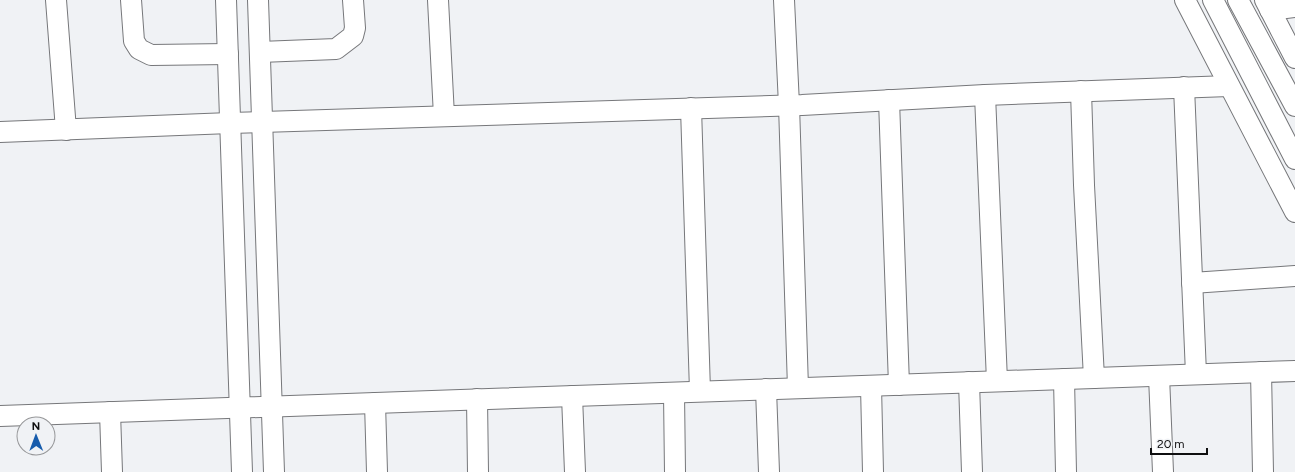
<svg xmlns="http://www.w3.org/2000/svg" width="1295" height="472" font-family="Figtree,sans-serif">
  <rect width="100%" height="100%" fill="#f0f2f5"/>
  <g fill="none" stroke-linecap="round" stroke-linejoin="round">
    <g stroke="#76777a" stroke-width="22">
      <g id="street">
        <path d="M56 0 66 130"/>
        <path d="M131 0 134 41 139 49 151 55 228 54"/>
        <path d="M226 0 242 472"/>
        <path d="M258 0 274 472"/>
        <path d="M438 0 444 116"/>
        <path d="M784 0 789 105 798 388"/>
        <path d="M1185 0 1295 212"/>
        <path d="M1213 0 1295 159"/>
        <path d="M1238 0 1295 106"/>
        <path d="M1265 0 1295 58"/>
        <path d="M1270 10 1295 7"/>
        <path d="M260 52 336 49 353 36 355 28 353 0"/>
        <path d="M1184 87 1196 374"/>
        <path d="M1081 91 1084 185 1094 378"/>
        <path d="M985 95 997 381"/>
        <path d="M889 100 899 385"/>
        <path d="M691 108 700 391"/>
        <path d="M0 132 230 123 802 105 985 95 1229 86"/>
        <path d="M1192 283 1295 276"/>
        <path d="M1261 372 1263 472"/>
        <path d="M1159 376 1163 472"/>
        <path d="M1064 379 1066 472"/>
        <path d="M969 382 972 472"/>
        <path d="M871 386 873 472"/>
        <path d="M766 389 769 472"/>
        <path d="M674 393 675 472"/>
        <path d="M572 396 575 472"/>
        <path d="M477 399 478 472"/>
        <path d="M375 403 377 472"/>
        <path d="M110 412 112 472"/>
        <path d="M0 416 1295 371"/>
      </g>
    </g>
    <use href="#street" stroke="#fff" stroke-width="20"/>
  </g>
  <g transform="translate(36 436) rotate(359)"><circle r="19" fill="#f0f2f5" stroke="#969799"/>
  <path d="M0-3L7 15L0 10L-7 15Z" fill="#175cac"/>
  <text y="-6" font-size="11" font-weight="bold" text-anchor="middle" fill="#0f0f10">N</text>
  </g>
  <path d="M1151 448v6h56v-6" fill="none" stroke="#0f0f10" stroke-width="2"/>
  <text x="1157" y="448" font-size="12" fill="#0f0f10" stroke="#f0f2f5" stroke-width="3" paint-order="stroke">20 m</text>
</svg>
